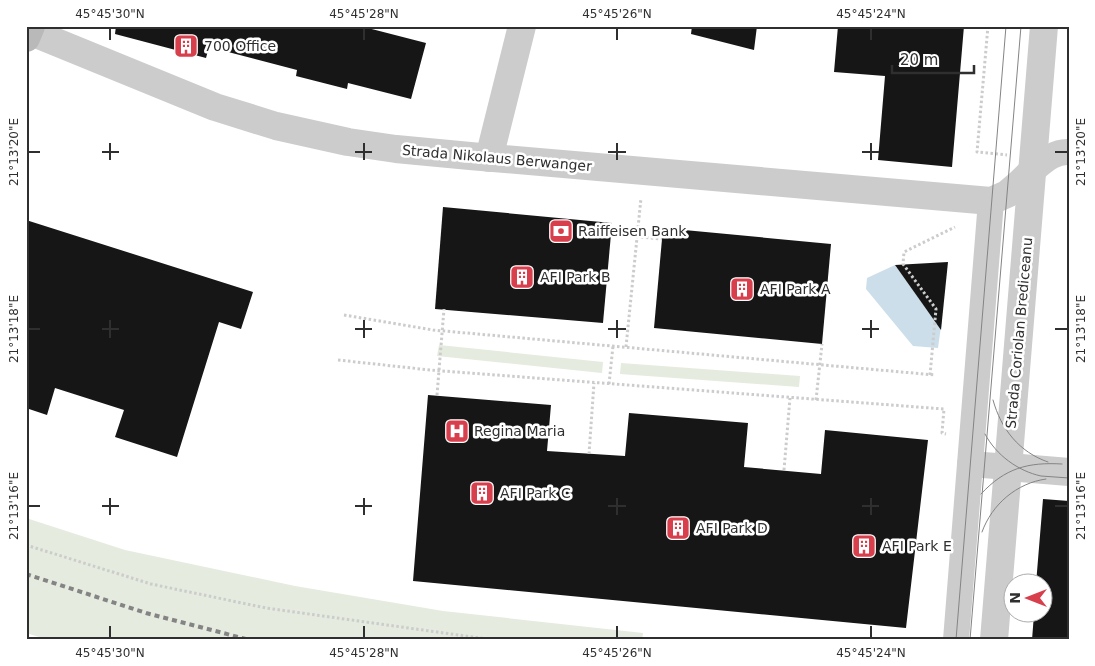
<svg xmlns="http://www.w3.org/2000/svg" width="1095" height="666" font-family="'DejaVu Sans',sans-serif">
  <rect width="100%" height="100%" fill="#fff"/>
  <g fill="#e5ebde">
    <path d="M439 345 603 362 602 373 437 356Z"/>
    <path d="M621 363 800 376 799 387 620 374Z"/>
    <path d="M26 518 125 550 295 586 443 611 643 633 642 640H49L26 633Z"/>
  </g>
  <path fill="#ccdee9" d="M895 265 927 310 942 319 938 348 913 346 866 289 867 278Z"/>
  <g fill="#161616">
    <path d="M116 26H360L426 43 411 99 348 83 347 89 296 76 297 70 209 47 206 58 115 34Z"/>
    <path d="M692 26H757L754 50 691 34Z"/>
    <path d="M838 26H964L952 167 878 160 885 76 834 72Z"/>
    <path d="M443 207 612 223 603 323 435 309Z"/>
    <path d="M26 220 253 292 241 329 219 322 177 457 115 437 124 410 55 388 47 415 26 408Z"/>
    <path d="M663 228 831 244 822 344 654 328Z"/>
    <path d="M948 262 941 330 895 265Z"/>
    <path d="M428 395 551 405 547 451 625 456 629 413 748 423 744 467 821 474 825 430 928 440 906 628 413 581Z"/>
    <path d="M1043 499 1069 501V640H1032L1034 614H1042V584H1036Z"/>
  </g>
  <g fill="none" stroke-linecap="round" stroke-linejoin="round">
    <g stroke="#ccc" stroke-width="3" stroke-dasharray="2.5 2.5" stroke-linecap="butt">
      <path d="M988 26 977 152 1007 155"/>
      <path d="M344 315 433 330 935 375"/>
      <path d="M626 347 641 198"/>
      <path d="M338 360 430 370 944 409 942 433 946 434"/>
      <path d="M930 375 936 309 903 264 904 252 955 227"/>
      <path d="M609 384 613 346"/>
      <path d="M816 400 822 344"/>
      <path d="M589 454 594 383"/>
      <path d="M784 470 790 398"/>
      <path d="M26 545 151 584 266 608 494 640"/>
    </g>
    <g stroke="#ccc" stroke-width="26">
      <path d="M1032 171C1043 162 1054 151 1069 152"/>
      <path d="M970 464 1009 467"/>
      <path d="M956 640 991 201"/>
    </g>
    <g stroke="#ccc" stroke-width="28">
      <path d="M29 31 215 107 276 126 348 142 396 149 470 156 991 201 1007 194 1020 183 1032 171"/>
      <path d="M489 158 522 26"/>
      <path d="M1009 467 1069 472"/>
      <path d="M994 640 1044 26"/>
    </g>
    <path stroke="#b9b9b9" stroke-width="28" d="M26 38 31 26"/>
    <g stroke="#848484" stroke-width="1">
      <path d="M993 400C1001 429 1019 452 1048 462"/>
      <path d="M985 434C996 455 1018 471 1041 476 1050 477 1060 477 1069 478"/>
      <path d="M981 494C1005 468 1028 462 1062 464"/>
      <path d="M982 532C992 504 1017 483 1046 479"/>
      <path d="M956 640 1006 26"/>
      <path d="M970 640 1021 26"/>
    </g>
    <path stroke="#848484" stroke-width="4" stroke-dasharray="5 4" stroke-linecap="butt" d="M26 574 146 613 250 640"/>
    <g stroke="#ccc" stroke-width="3" stroke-dasharray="2.5 2.5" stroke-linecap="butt">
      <path d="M611 234 662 239"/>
      <path d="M437 395 444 309"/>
    </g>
  </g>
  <path fill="none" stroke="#2f2f2f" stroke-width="2" d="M110 28V40M364 28V40M617 28V40M871 28V40M110 143V160M364 143V160M617 143V160M871 143V160M28 152H40M102 152H119M355 152H372M608 152H626M862 152H879M1055 152H1068M110 320V338M364 320V338M617 320V338M871 320V338M28 329H40M102 329H119M355 329H372M608 329H626M862 329H879M1055 329H1068M110 498V515M364 498V515M617 498V515M871 498V515M28 506H40M102 506H119M355 506H372M608 506H626M862 506H879M1055 506H1068M110 626V638M364 626V638M617 626V638M871 626V638"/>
  <defs>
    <g id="building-square" transform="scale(1.25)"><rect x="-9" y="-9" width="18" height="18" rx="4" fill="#d83f4c" stroke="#fff"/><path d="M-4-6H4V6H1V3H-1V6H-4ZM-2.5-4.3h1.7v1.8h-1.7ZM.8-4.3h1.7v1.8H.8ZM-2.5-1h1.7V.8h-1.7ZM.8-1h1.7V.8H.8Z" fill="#fff"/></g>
    <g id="bank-square" transform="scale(1.25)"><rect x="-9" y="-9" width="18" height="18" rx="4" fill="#d83f4c" stroke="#fff"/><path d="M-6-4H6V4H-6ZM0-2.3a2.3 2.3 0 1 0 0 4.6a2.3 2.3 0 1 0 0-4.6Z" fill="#fff"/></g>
    <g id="hospital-square" transform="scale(1.25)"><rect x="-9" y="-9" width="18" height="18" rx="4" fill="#d83f4c" stroke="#fff"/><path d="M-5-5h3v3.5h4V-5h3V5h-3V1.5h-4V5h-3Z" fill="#fff"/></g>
  </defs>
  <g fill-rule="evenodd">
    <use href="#building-square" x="186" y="46"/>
    <use href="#bank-square" x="561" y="231"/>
    <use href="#building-square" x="522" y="277"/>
    <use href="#building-square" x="742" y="289"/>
    <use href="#hospital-square" x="457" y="431"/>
    <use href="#building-square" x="482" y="493"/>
    <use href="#building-square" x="678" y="528"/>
    <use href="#building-square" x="864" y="546"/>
  </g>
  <g text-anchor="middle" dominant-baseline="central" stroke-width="5" stroke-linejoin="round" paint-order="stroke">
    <g font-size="14" fill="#2f2f2f" stroke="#fff" text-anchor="start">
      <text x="204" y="46">700 Office</text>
      <text x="578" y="231">Raiffeisen Bank</text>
      <text x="540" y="277">AFI Park B</text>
      <text x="760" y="289">AFI Park A</text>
      <text x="474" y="431">Regina Maria</text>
      <text x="500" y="493">AFI Park C</text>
      <text x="696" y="528">AFI Park D</text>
      <text x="882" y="546">AFI Park E</text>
    </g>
    <g font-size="14" fill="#2f2f2f" stroke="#fff">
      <text transform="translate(497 158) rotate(5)">Strada Nikolaus Berwanger</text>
      <text transform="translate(1019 333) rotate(-85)">Strada Coriolan Brediceanu</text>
    </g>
  </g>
  <rect width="1095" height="666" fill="none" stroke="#ffffff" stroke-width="55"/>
  <g transform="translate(1028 598) rotate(270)"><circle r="24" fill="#ffffff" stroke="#acacac"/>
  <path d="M0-4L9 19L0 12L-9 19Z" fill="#d83f4c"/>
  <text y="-8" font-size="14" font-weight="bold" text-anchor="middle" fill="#2f2f2f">N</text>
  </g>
  <path d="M892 65v8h82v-8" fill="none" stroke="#2f2f2f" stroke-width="2.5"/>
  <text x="900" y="65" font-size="15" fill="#2f2f2f" stroke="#ffffff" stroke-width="4" paint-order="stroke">20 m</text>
  <rect x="28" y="28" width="1040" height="610" fill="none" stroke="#2f2f2f" stroke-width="2"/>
  <g font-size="12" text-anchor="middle" fill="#2f2f2f">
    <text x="110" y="18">45°45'30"N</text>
    <text x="364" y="18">45°45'28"N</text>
    <text x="617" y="18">45°45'26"N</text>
    <text x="871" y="18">45°45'24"N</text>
    <text transform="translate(1081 152) rotate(-90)" y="4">21°13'20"E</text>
    <text transform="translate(14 152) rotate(-90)" y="4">21°13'20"E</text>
    <text transform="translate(1081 329) rotate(-90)" y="4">21°13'18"E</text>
    <text transform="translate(14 329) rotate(-90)" y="4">21°13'18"E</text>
    <text transform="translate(1081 506) rotate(-90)" y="4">21°13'16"E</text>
    <text transform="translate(14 506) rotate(-90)" y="4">21°13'16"E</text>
    <text x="110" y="657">45°45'30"N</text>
    <text x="364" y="657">45°45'28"N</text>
    <text x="617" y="657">45°45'26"N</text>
    <text x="871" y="657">45°45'24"N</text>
  </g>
</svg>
